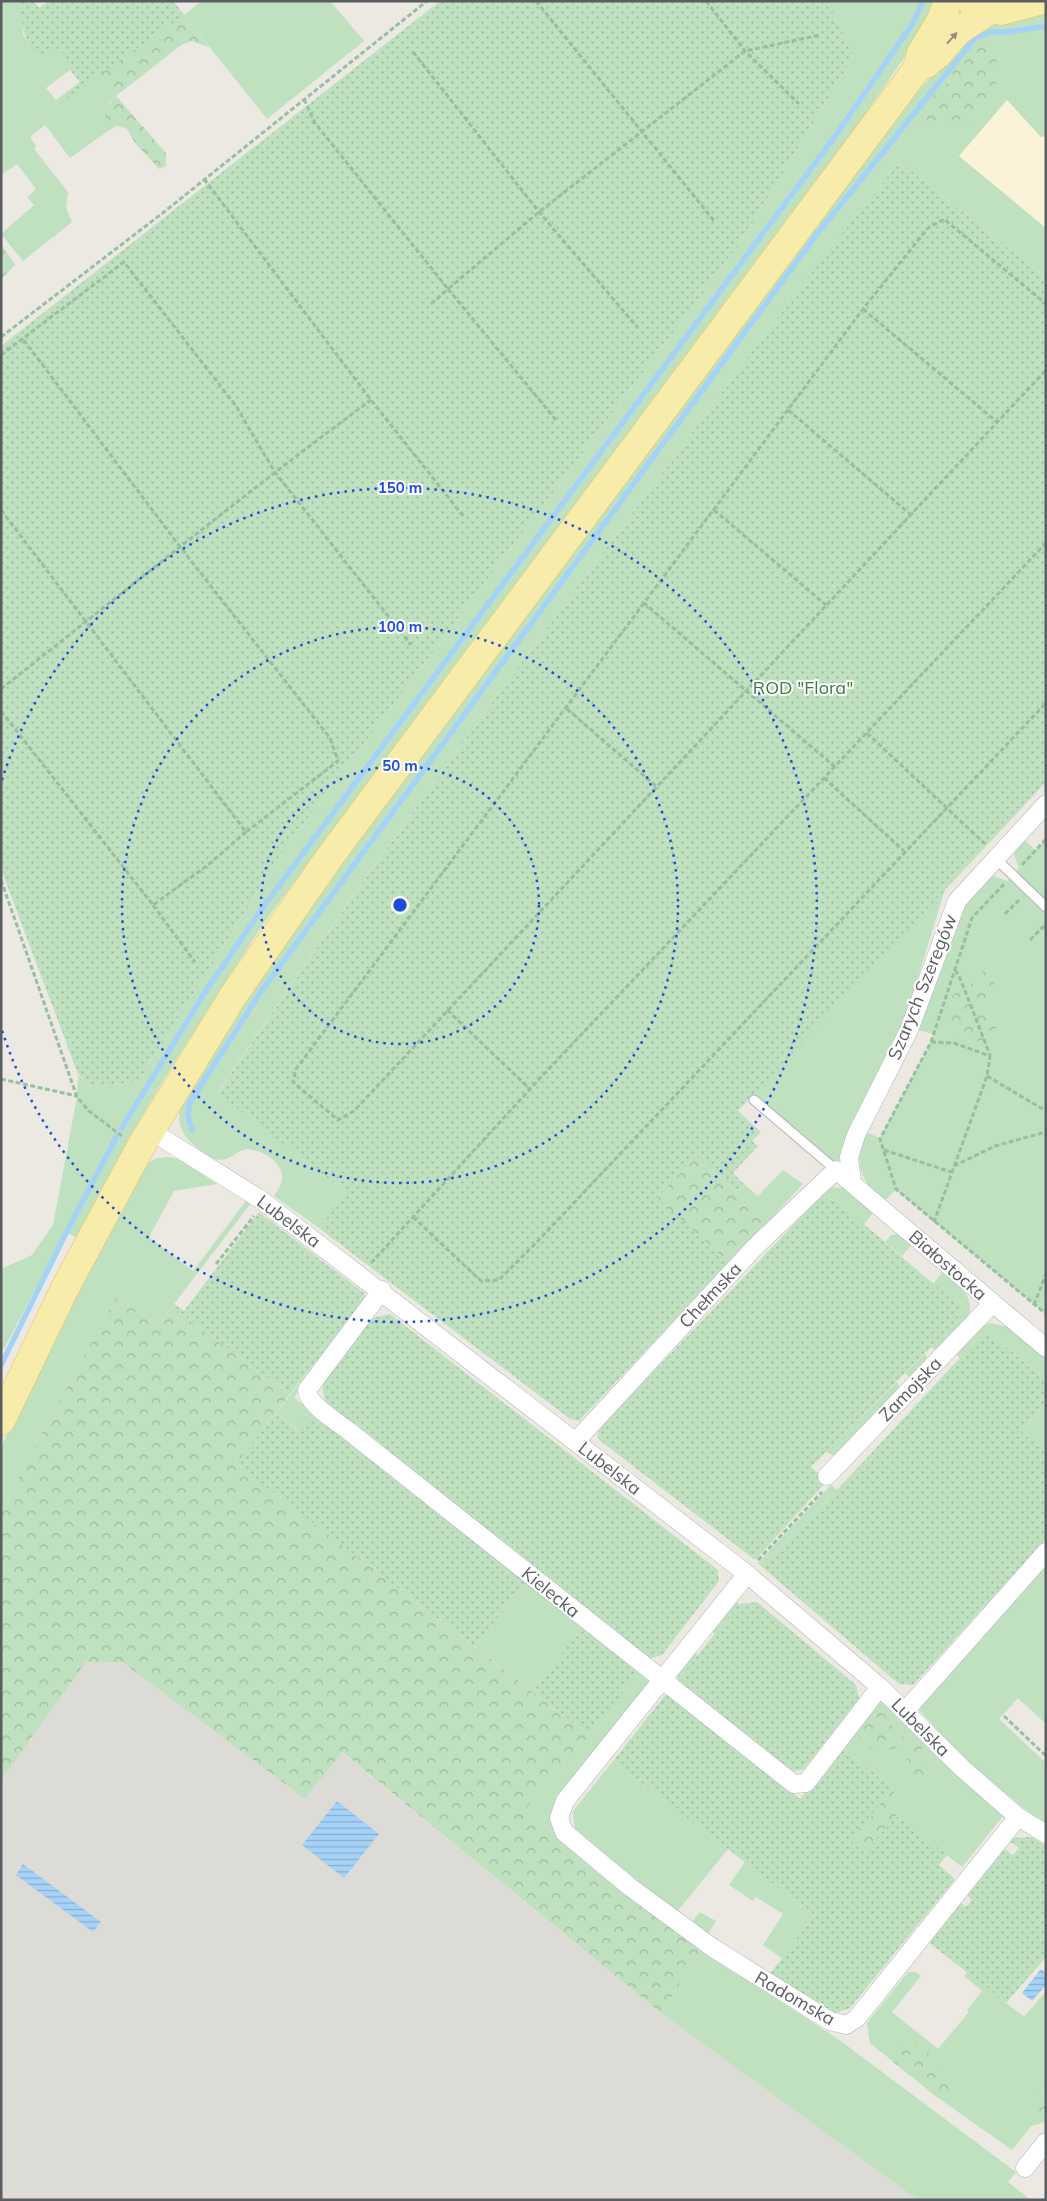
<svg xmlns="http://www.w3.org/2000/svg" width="1047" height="2201" font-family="Mulish,sans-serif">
  <defs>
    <pattern id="forest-crowns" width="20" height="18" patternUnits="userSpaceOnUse" patternTransform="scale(1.25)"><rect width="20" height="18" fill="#bfe1c0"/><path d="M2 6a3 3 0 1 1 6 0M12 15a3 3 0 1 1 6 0" fill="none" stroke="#9eba9f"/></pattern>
    <pattern id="garden-dots" width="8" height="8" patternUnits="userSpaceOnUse" patternTransform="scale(1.25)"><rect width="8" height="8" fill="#bfe1c0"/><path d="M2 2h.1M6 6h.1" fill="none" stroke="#9eba9f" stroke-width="1.8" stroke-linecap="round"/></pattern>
    <pattern id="water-rules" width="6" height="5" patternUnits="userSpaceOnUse" patternTransform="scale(1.25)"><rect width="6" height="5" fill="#a5d2f7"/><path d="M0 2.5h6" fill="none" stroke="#89aecb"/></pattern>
  </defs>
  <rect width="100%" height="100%" fill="#ebe9e1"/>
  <path fill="#faf3d7" d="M1007 99 1041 137 1046 136V253L946 171Z"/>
  <path fill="#dddbd6" d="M86 1662H122L305 1799 341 1752 661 2013 918 2200H1V1780Z"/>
  <g fill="#bfe1c0">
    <path d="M1 1H18L23 14V35C33 49 45 56 62 49L70 70 46 88 56 100 54 106 99 75 116 96 109 102 110 123 115 126 70 158 45 125 30 137 36 146 34 149 68 192 66 208 72 222 23 261 1 234 34 205 27 197 36 189 17 164 1 175Z"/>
    <path d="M201 1H330L364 41 267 119 184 15Z"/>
    <path d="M827 1H937L930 20 857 126 261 927 171 1068 129 1138 76 1237 65 1232 5 1347 1 1350V1269L32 1255 53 1225 77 1097 78 1075 91 1087 138 1082 284 850 739 245 854 56Z"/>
    <path d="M1041 13H1046V136L1041 137 1007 100 959 156 1046 228V278L900 162C814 265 737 373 657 480 506 681 358 884 218 1092L347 1194 319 1228 274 1196C277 1191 282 1185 282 1178 283 1161 261 1150 246 1149 237 1151 231 1159 221 1160 214 1160 209 1156 203 1152 186 1141 176 1128 180 1107L245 1001 304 913 835 199 915 95 970 32 978 26Z"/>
    <path d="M1023 838 1035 850 1046 839V1314L896 1190 883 1202C859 1178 855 1164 863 1131L880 1138 931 1042 933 1034 915 1029 959 907 991 875 1007 881 1019 868 1014 854Z"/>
    <path d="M946 886 904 1023 844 1140 837 1166 752 1095Z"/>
    <path d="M170 1157 181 1160 217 1184 174 1191 149 1237 193 1271 246 1201 251 1203 158 1325 116 1297 23 1468 1 1515V1447L72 1297 147 1163 157 1158Z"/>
    <path d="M783 1170 803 1184 769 1221 738 1193 745 1185 758 1196Z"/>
    <path d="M828 1187 843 1188 873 1213 864 1224 836 1200 820 1197Z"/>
    <path d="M898 1234 911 1245 902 1256 885 1242 891 1235Z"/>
    <path d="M944 1270C959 1284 974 1295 969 1318L939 1349H933L931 1347 958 1320 959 1306 933 1284Z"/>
    <path d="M366 1299 369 1301 294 1397 322 1420 298 1430 276 1413Z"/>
    <path d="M990 1323 1008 1327 1046 1356V1380L986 1330 960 1358 955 1353 979 1327Z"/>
    <path d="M925 1354 928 1361 912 1376H908L905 1373Z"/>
    <path d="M897 1382 901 1389 834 1456 826 1452Z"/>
    <path d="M1046 1401V1453L1022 1432Z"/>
    <path d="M831 1485 837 1490 762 1567 758 1563Z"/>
    <path d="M1046 1565V1724L1018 1698 999 1719 1046 1763V1826L970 1765 919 1710 920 1705Z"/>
    <path d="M526 1582 583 1627 532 1691 475 1647Z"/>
    <path d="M734 1600 739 1604 715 1634 710 1630Z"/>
    <path d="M693 1651 698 1655 685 1672 728 1721 678 1684 677 1672Z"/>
    <path d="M639 1672 653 1684 559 1802 564 1841 525 1810Z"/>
    <path d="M879 1697 1003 1816 962 1867 896 1816 864 1853 849 1840 893 1788 841 1747Z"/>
    <path d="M613 1761 728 1849 676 1913 575 1834 573 1811Z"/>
    <path d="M745 1862 814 1915 782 1958 763 1945 783 1914 756 1897 753 1901 729 1885Z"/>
    <path d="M700 1912 716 1921 708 1934 691 1923Z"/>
    <path d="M702 1950 838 2039 1016 2172 1008 2182 1031 2200H918L661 2013Z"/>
    <path d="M908 1972H915L921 1976 892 2012 938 2049 969 2012 967 2010 982 1991 964 1976 967 1972 1024 2017 1046 1991V2122L1031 2126 1012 2150 937 2097 870 2043 867 2023Z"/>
  </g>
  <g fill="url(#forest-crowns)">
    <path d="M49 1H173L209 47 191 41 180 46 116 96 166 153V166L159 169 135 143 127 129C122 126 119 127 115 126 97 120 107 104 116 96L87 61Z"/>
    <path d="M986 39 995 43 998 77 995 90 977 109 970 126 960 128 921 123 917 117 924 103 953 79C950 58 968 44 986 39Z"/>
    <path d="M1 244 15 265 1 279Z"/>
    <path d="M983 971H989L995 984 988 1008 997 1026C987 1043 976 1045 958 1038L948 1017 947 1000 953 995 975 982Z"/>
    <path d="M696 1156 769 1221 729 1262 616 1241Z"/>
    <path d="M116 1297 158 1325 172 1307 290 1394 237 1464 589 1735 525 1810 702 1950 661 2013 342 1752 305 1799 122 1662H86L1 1780V1515L23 1468Z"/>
    <path d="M876 1710 885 1715 894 1729 903 1734C907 1757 856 1756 858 1729Z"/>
    <path d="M915 1740 922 1745 921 1757 930 1766 929 1772 922 1781C904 1777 906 1758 909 1744Z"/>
    <path d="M893 1788 894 1800 892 1803 896 1816 864 1853 859 1843 860 1837 857 1831C871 1818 881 1803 893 1788Z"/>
    <path d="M911 2041C932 2050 925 2052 938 2064 946 2072 951 2075 955 2085L950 2093 937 2097 891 2060 893 2048 901 2042Z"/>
    <path d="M1046 2084V2116L1038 2112 1036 2093Z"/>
  </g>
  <g fill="url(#garden-dots)">
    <path d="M18 1H34L39 8 49 1H173L184 15 54 107 56 100 80 82 70 70 62 50 43 54C17 39 26 25 18 1Z"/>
    <path d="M440 1H827L854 56 739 245 284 850 138 1082 91 1087 78 1074 1 869V346Z"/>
    <path d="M900 162 1046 278V782L738 1111 761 1132 752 1141 758 1146 733 1173 745 1185 738 1193 696 1156 657 1198 729 1262 579 1421 570 1419 319 1228 346 1193 218 1093C358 884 506 681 657 480 737 373 814 264 900 162Z"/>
    <path d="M820 1197 836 1200 959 1306 958 1320 811 1467 827 1481 755 1560 598 1439V1430Z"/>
    <path d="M259 1212 364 1293 366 1299 290 1394 172 1307 174 1304 184 1311Z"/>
    <path d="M390 1314 718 1570 719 1581 662 1655 648 1659 325 1401 322 1385 372 1318Z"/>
    <path d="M986 1330 1046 1380V1401L1022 1432 1046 1453V1539L913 1685 899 1684 762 1567 837 1490Z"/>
    <path d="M276 1413 297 1430 307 1419 322 1420 526 1582 475 1647 236 1464Z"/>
    <path d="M757 1602 856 1685 859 1699 803 1770 788 1771 686 1687 684 1672 739 1604Z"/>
    <path d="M583 1627 639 1672 589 1735 532 1691Z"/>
    <path d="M666 1694 800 1799 841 1747 893 1788 850 1840 864 1853 896 1816 947 1855 939 1865 955 1879 850 2008 833 2014 770 1974 814 1915 613 1761Z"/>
    <path d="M1032 1837 1046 1846V1957L1006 2003 927 1941 960 1902 966 1907 972 1900 966 1894 1005 1849 1013 1855 1019 1848 1011 1842 1013 1838Z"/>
  </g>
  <g fill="url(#water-rules)">
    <path d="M337 1801 379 1834 344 1878 302 1845Z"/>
    <path d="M23 1864 101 1922 93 1932 16 1875Z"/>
    <path d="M1041 1969 1046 1973V1985L1032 2001 1022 1993Z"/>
  </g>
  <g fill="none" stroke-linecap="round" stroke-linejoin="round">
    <g stroke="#a5d2f7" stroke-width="5.5">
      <path d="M121 1129 207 989 264 906 836 135 913 23 923 1"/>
      <path d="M192 1130 188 1116 189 1104 260 993 817 234 975 38 991 32H1008L1046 26"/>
      <path d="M1 1365 68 1229 117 1136"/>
    </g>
    <g stroke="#b2b4b8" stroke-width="11">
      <g id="service">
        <path d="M995 858 1046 907"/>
        <path d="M754 1100 836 1170"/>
      </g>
    </g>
    <g stroke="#b2b4b8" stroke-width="19">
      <g id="minor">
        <path d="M151 1131 260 1199 747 1574 880 1687 962 1768 1018 1817 1046 1834"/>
        <path d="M852 1181 849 1157 856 1135 909 1030 957 901 1046 804"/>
        <path d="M382 1290 307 1390C307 1404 339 1423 350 1432L794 1784 806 1783 880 1687"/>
        <path d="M576 1441 754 1248 836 1170 1046 1348"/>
        <path d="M827 1476 993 1303"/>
        <path d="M747 1574 565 1801 559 1818 564 1832 630 1887 713 1948 830 2021 846 2025 857 2018 1018 1817"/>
        <path d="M905 1711 1046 1552"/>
        <path d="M1025 2168 1046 2142"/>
      </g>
    </g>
    <g stroke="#e5c261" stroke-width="29">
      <g id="primary">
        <path d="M973 4 1001 11 1039 1"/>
        <path d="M926 64 938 54 958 31 990 10"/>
        <path d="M1 1421 65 1288 140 1148 233 996 329 858 916 70 921 53 941 20 948 1"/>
      </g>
    </g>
    <g stroke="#98bfa3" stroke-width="3" stroke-dasharray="5 2.5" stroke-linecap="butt">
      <path d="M536 1 715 222"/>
      <path d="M706 1 745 51 799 104"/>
      <path d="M413 52 539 212 638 328"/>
      <path d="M304 99 315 123 448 289 539 212 745 51 820 35"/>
      <path d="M204 179 371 400 464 517"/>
      <path d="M431 304 448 289 556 420"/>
      <path d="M863 309 997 422"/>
      <path d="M1 337 164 212 427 1"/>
      <path d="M1 355 124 262 236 406 274 471 411 645"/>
      <path d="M788 410 910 514"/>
      <path d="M1 510 246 832 338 761 330 738 181 548 23 339"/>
      <path d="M714 510 826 605"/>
      <path d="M644 603 296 1069 293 1082 338 1120 354 1111 1046 370"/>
      <path d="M1 689C124 592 245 493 371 400"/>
      <path d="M567 709 657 787"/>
      <path d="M1 711 153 905 208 865 246 832"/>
      <path d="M867 733 985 844"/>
      <path d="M835 767 644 603 863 309 928 228 944 219 1046 304"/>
      <path d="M824 778 904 851"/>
      <path d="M1022 865 1046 839"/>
      <path d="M1 880 77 1097 89 1111 122 1136"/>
      <path d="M1004 884 972 918 931 1042 880 1139 896 1189 1046 1314"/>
      <path d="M153 905 195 962"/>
      <path d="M1005 914 1019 900"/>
      <path d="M1030 940 1046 924"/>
      <path d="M955 970 960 978 990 1055"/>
      <path d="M447 1010 530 1089"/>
      <path d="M931 1042 954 1043 990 1056 987 1076 934 1222"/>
      <path d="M987 1076 1046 1111"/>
      <path d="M1 1079 77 1096"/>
      <path d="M884 1150 951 1172"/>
      <path d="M954 1166 995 1146 1046 1132"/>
      <path d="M413 1217 481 1281 499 1280 536 1243 1046 703"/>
      <path d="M371 1263 530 1089 1046 543"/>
      <path d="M216 1264 254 1216"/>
      <path d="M1034 1305 1046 1274"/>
      <path d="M758 1560 822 1492"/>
      <path d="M1004 1716 1046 1756"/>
    </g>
    <use href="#service" stroke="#fff" stroke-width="9"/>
    <use href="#minor" stroke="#fff" stroke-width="18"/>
    <use href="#primary" stroke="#f8ecaa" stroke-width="28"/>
  </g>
  <defs><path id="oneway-solid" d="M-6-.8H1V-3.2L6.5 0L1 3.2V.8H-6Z" transform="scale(1.25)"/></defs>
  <use fill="#918f7b" href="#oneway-solid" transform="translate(952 38) rotate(-48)"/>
  <g fill="none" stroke="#1d4ed8" stroke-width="2.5" stroke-dasharray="2.5 5">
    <circle cx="400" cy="905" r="139"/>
    <circle cx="400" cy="905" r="278"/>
    <path d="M2 780A417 417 0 1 1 2 1030"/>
  </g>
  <g text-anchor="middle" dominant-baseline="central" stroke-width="4" stroke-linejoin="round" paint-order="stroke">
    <g font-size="18" fill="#3b7f3f" stroke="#fff">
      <text x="803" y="687">ROD "Flora"</text>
    </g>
    <g font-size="18" fill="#5a5d61" stroke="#fff">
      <text transform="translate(922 987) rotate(-68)">Szarych Szeregów</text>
      <text transform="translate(289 1221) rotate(37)">Lubelska</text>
      <text transform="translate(948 1265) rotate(41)">Białostocka</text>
      <text transform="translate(710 1295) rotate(-47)">Chełmska</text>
      <text transform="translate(910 1389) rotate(-46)">Zamojska</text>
      <text transform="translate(610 1468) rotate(38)">Lubelska</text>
      <text transform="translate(551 1592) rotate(39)">Kielecka</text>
      <text transform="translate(921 1727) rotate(45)">Lubelska</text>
      <text transform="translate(795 1998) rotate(30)">Radomska</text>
    </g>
  </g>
  <circle cx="400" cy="905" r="8" fill="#1d4ed8" stroke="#fff" stroke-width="2.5"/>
  <g font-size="15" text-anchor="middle" font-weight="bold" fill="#1d4ed8" stroke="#fff" stroke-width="4" stroke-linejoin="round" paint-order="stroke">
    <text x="400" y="493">150 m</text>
    <text x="400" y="632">100 m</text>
    <text x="400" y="771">50 m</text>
  </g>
  <rect width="1047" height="2201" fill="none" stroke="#5a5d61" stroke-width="5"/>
</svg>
